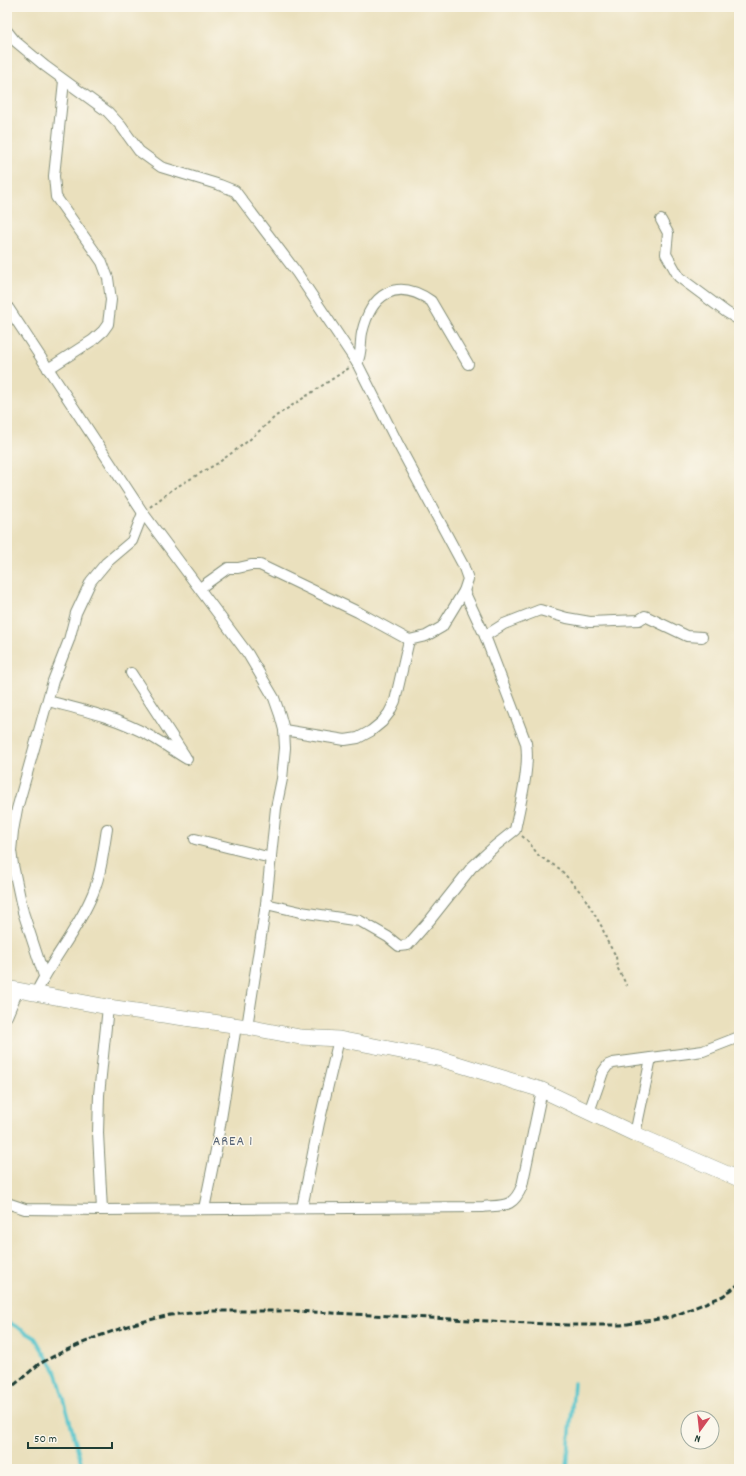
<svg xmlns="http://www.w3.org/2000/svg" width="746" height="1476" font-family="Dekko,sans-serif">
  <rect width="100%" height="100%" fill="#fbf7ec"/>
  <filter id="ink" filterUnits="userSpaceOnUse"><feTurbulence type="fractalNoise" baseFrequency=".025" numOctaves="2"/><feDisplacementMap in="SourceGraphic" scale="8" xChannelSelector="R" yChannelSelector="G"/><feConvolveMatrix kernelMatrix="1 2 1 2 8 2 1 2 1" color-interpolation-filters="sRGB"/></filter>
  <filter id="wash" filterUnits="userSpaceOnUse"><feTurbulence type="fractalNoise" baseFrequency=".012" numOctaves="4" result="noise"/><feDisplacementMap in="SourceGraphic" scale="16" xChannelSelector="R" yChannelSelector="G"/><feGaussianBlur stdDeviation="0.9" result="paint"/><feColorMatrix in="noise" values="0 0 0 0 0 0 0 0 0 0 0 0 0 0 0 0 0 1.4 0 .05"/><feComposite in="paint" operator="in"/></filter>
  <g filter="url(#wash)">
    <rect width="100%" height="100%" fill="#eae0bd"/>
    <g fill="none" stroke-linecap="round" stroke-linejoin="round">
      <g stroke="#57c5cc" stroke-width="3.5">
        <path d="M7 1321 35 1338 57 1374 83 1469"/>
        <path d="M567 1469 574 1383"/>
      </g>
    </g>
  </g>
  <g filter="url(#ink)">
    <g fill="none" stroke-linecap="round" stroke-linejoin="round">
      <g stroke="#848e78" stroke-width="12">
        <g id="minor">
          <path d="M7 31 15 41 45 66 108 112 121 126 139 151 161 167 220 185 235 191 297 273 357 363 397 442 463 565 468 579 464 591 442 627 426 636 409 640 358 612 260 565H251L238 568H228L200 588"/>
          <path d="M661 220 668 233 666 254 679 277 726 312 739 320"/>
          <path d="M7 306 143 513 248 654 274 698 280 715 284 730 285 748 282 779 276 808 266 904 247 1027"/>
          <path d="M357 363C362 353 360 343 362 333 371 294 396 277 431 301L468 364"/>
          <path d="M48 369 93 340 103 331 108 324 111 300 108 278 102 262 56 197 54 176 64 81"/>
          <path d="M485 636 504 624 540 610 567 618 590 622 639 620 645 616 687 636 702 637"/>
          <path d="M131 673 185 756"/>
          <path d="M48 701C83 710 118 718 150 736 163 743 175 752 187 759"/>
          <path d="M284 730 345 740 358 738 371 731 382 722 389 713 395 701 409 640"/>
          <path d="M195 839 271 858"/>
          <path d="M266 904 301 912 360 921 388 937 399 946 408 945 430 920 472 867 495 846 515 830C520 804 530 768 526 743L485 636 464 591"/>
          <path d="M44 976 23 912 13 865 11 851 13 831 17 809 53 681 69 640 76 613 91 581 106 563 132 541 143 513"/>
          <path d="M36 993C51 961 75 933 90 900 101 877 103 853 107 829"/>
          <path d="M7 1016 18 990"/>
          <path d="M589 1112 603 1072 608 1065 613 1063 703 1051 739 1037"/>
          <path d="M635 1134 651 1058"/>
          <path d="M7 1203 25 1209 102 1210 483 1207C504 1205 513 1208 522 1186L542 1090"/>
          <path d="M302 1208 319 1123 339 1039"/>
          <path d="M204 1209 216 1150 236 1026"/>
          <path d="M102 1210 98 1133 99 1095 108 1007"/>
        </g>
      </g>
      <g stroke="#848e78" stroke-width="16">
        <path id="secondary" d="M7 988 108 1007 247 1027 300 1037 339 1039 441 1059 542 1090 635 1134 739 1179"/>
      </g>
      <g stroke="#848e78" stroke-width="2" stroke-dasharray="3 3" stroke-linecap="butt">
        <path d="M150 507 173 489 218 463 248 441 276 416 349 368"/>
        <path d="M522 836 528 841 539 856 560 869 583 895 602 927 607 941 616 956 617 967 627 986"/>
      </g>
      <use href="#minor" stroke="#fff" stroke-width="10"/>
      <use href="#secondary" stroke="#fff" stroke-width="15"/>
      <path stroke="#1f3d34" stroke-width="3" stroke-dasharray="6 3" stroke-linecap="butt" d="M7 1391 39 1364 62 1352 99 1336 133 1324 170 1315 211 1311H294L567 1325H621L671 1317 723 1296 739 1284"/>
    </g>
  </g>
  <g text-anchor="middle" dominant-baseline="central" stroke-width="3" stroke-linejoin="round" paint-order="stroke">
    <g font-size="14" letter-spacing="1" fill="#586576" stroke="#fbf7ec">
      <text x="233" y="1142">AREA 1</text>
    </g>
  </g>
  <rect width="746" height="1476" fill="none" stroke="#fbf7ec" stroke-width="24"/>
  <g transform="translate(700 1430) rotate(195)"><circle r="19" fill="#fbf7ec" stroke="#a3ada2"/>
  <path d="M0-3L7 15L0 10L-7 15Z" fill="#d1495b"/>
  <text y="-6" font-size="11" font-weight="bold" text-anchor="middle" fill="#1f3d34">N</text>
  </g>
  <path d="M28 1442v6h84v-6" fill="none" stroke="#1f3d34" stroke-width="2"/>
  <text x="34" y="1442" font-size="12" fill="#1f3d34" stroke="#fbf7ec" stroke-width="3" paint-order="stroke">50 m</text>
</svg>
